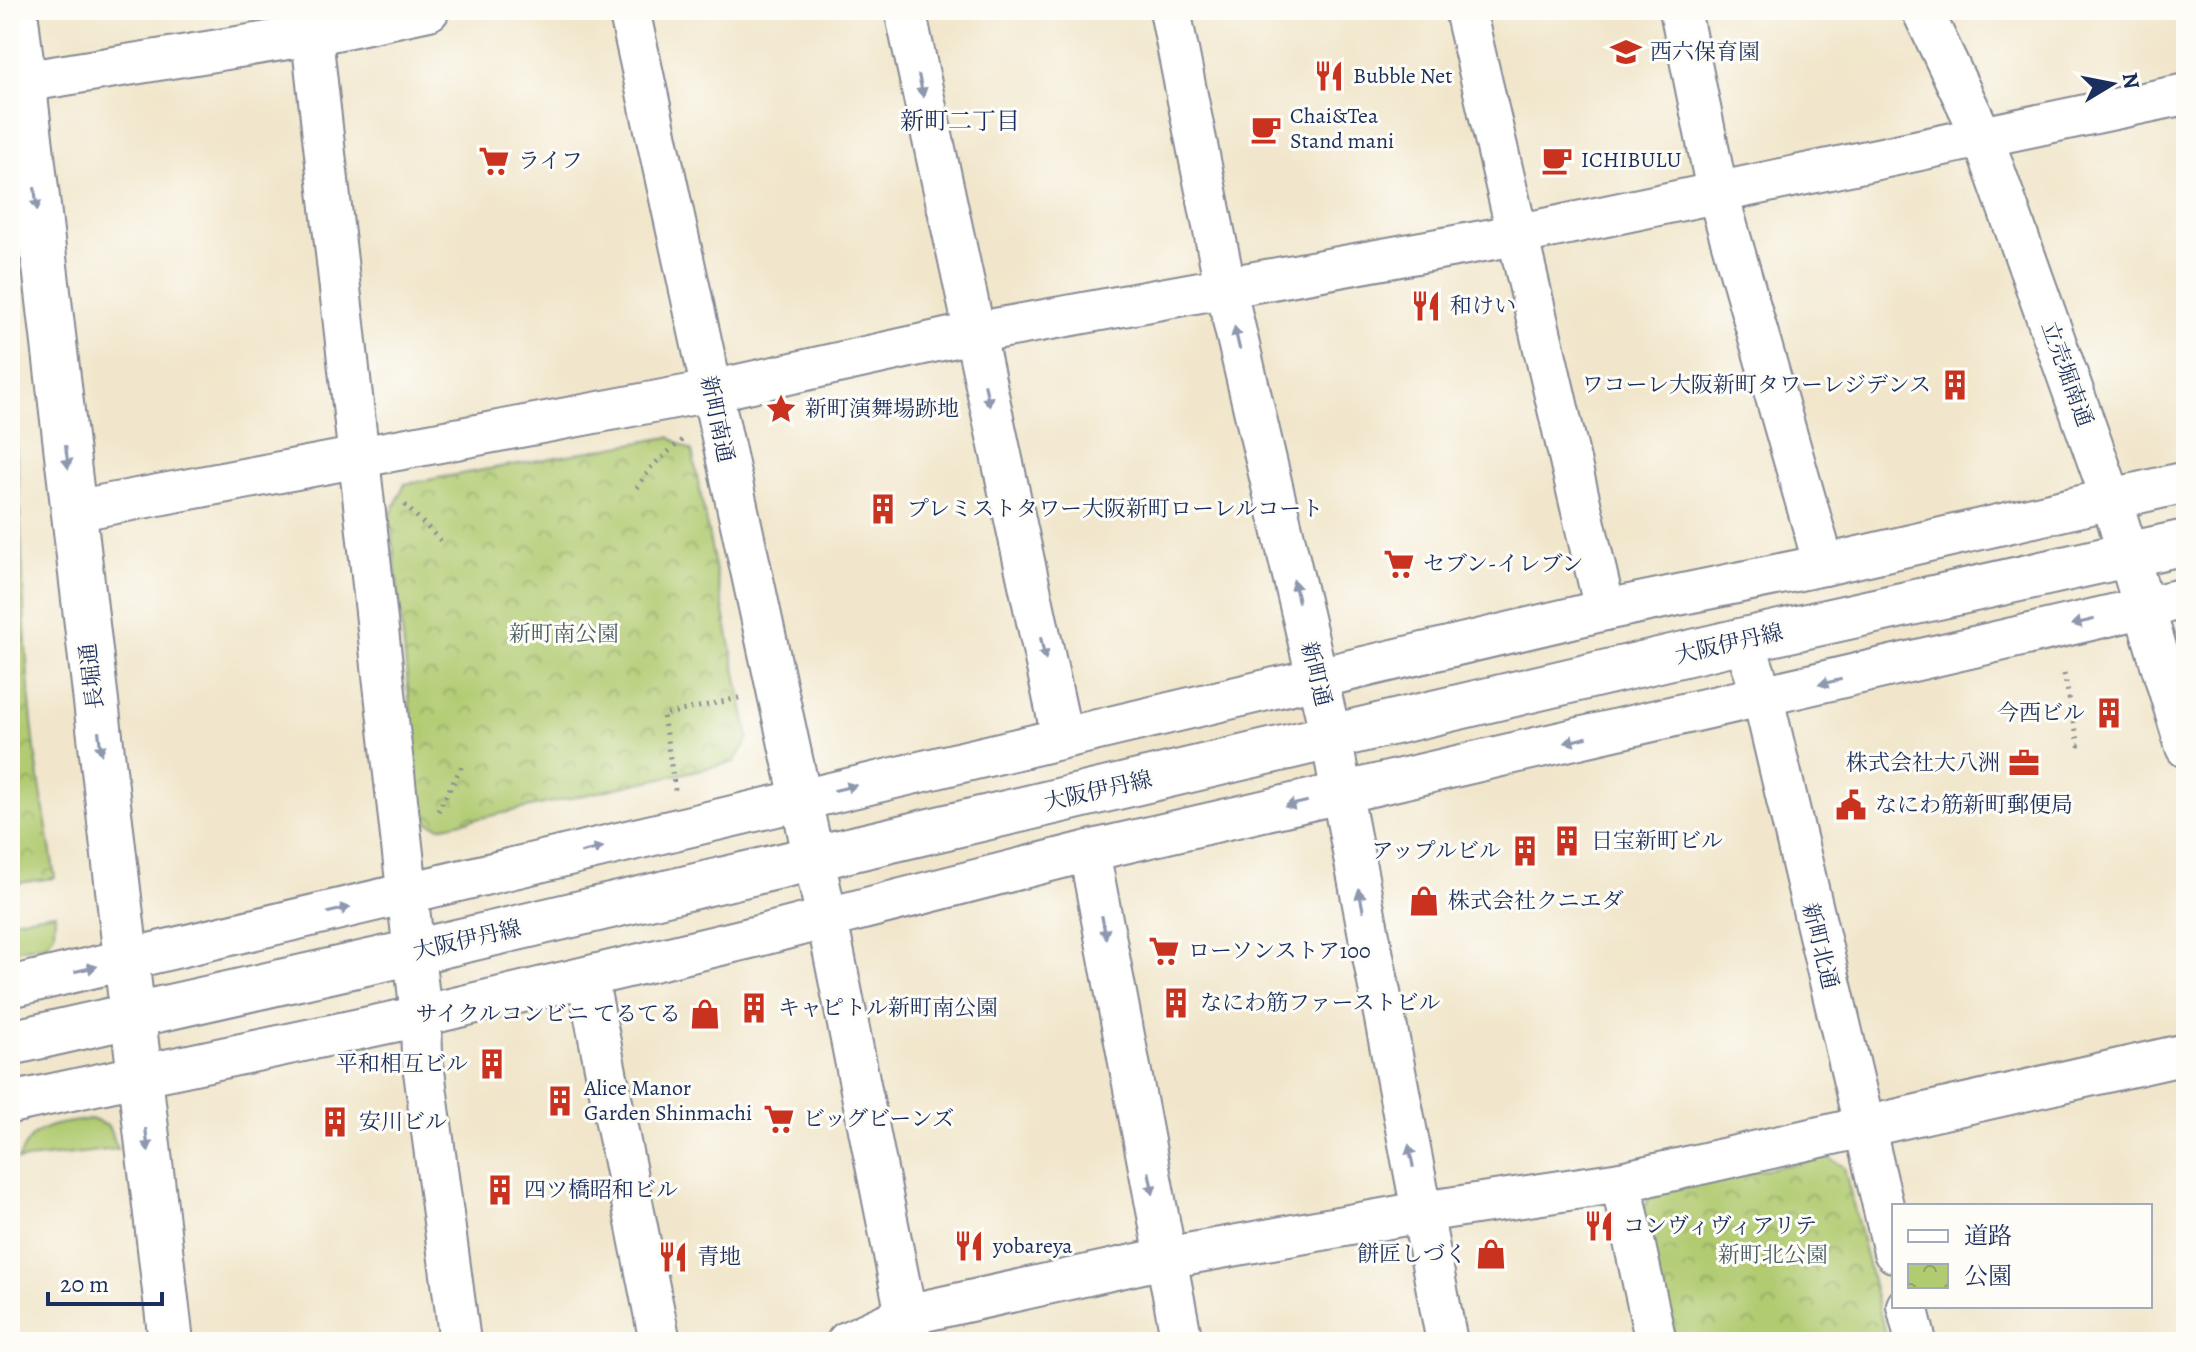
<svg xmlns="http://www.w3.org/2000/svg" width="2196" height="1352" font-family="Alegreya,'Noto Serif JP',serif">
  <defs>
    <pattern id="park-crowns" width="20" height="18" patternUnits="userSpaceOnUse" patternTransform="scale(2)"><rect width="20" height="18" fill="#b1cb71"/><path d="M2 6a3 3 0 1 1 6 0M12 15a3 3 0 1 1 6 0" fill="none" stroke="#8fa560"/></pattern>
  </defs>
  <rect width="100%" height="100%" fill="#fdfcf7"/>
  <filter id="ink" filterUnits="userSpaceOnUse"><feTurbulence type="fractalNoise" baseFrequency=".0125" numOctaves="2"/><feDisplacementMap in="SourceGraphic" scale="16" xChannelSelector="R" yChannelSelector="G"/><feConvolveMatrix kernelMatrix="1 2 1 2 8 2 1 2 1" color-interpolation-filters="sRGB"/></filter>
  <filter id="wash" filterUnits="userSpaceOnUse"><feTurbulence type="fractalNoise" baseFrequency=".006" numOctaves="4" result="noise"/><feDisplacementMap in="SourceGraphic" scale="32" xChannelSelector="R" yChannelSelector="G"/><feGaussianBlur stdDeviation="1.8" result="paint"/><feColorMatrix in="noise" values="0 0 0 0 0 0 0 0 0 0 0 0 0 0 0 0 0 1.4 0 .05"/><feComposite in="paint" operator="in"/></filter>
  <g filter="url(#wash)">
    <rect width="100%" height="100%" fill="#f1e6cb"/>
    <g fill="#b1cb71" stroke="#667d68" stroke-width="2">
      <path d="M55 913 54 933 47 944 10 951V920Z"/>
      <path d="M91 1119 108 1126 118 1149 18 1160C33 1122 54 1126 91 1119Z"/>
    </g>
    <g fill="url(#park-crowns)" stroke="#667d68" stroke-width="2">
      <path d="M10 382C24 501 20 621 34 740 39 786 48 832 55 878L10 884Z"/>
      <path d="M669 437 692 451 749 738 734 762 440 827 422 820 390 516 405 484Z"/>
      <path d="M1828 1157 1844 1167 1887 1342H1668L1640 1214 1653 1191Z"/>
    </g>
  </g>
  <g filter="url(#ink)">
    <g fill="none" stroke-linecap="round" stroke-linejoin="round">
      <g stroke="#868a94" stroke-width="44">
        <g id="minor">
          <path d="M309 10 421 1016 422 1056 460 1342"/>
          <path d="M629 10 827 919 911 1340"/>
          <path d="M905 10 1062 737"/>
          <path d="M1170 10 1225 286 1331 737 1447 1342"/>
          <path d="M1465 10 1605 610"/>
          <path d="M1680 10 1717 191 1824 565"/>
          <path d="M1922 10 1983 138 2111 498 2186 747"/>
          <path d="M22 82 312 35 429 10"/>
          <path d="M73 511 711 391 973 333 1516 235 2186 94"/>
          <path d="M1744 640 1763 698 1894 1252"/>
          <path d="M1089 851 1182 1342"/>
          <path d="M587 977 660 1342"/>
          <path d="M10 987 1605 610 1824 565 2186 482"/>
          <path d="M10 1103 421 1016 754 937 1089 851 2186 598"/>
          <path d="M1621 1182 1656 1342"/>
          <path d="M1907 1306 1916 1342"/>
          <path d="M847 1342 906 1315 1165 1258 1422 1212 1621 1182 2186 1054"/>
        </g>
      </g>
      <g stroke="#868a94" stroke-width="48">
        <g id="major">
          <path d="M15 10 171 1342"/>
          <path d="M10 1043 414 952 1744 640 2186 542"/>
        </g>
      </g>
      <g stroke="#868a94" stroke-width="5" stroke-dasharray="2 6" stroke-linecap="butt">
        <path d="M637 488 652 466 682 440"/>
        <path d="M405 505 443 543"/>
        <path d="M2064 674 2079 745 2084 743"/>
        <path d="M675 790 663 715 739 698"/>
        <path d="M438 811 464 762"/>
      </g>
      <use href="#minor" stroke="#fff" stroke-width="40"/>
      <use href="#major" stroke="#fff" stroke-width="44"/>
    </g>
    <defs><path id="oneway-solid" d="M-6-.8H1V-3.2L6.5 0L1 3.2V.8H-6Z" transform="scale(2)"/></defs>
    <g fill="#8d97ae">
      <use href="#oneway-solid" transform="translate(921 86) rotate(78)"/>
      <use href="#oneway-solid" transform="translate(36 199) rotate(83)"/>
      <use href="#oneway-solid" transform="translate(1237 338) rotate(-103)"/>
      <use href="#oneway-solid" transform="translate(987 395) rotate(78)"/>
      <use href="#oneway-solid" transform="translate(67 457) rotate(83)"/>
      <use href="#oneway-solid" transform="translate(1296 591) rotate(-103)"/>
      <use href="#oneway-solid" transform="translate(2083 622) rotate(167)"/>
      <use href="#oneway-solid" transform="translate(1043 649) rotate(78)"/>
      <use href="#oneway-solid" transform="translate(1830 682) rotate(167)"/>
      <use href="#oneway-solid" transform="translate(1576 740) rotate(167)"/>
      <use href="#oneway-solid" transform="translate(100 743) rotate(83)"/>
      <use href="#oneway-solid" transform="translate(845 788) rotate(-13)"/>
      <use href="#oneway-solid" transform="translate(1296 804) rotate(167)"/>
      <use href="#oneway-solid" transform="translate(592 850) rotate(-14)"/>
      <use href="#oneway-solid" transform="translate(1361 900) rotate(-101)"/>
      <use href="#oneway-solid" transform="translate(339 910) rotate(-13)"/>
      <use href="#oneway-solid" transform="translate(1104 927) rotate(79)"/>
      <use href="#oneway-solid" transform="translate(86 969) rotate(-13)"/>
      <use href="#oneway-solid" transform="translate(147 1140) rotate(83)"/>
      <use href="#oneway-solid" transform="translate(1411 1156) rotate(-101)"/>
      <use href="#oneway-solid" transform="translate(1151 1183) rotate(79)"/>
    </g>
  </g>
  <defs>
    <g id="school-bare" transform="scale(2.4)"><path d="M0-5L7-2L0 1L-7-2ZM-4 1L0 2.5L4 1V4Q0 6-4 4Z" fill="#c8321e" stroke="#fdfcf7" stroke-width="2.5" paint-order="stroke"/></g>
    <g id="restaurant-bare" transform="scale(2.4)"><path d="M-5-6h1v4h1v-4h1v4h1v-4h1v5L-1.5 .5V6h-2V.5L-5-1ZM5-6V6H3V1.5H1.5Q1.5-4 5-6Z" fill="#c8321e" stroke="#fdfcf7" stroke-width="2.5" paint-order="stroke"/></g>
    <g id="cafe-bare" transform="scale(2.4)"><path d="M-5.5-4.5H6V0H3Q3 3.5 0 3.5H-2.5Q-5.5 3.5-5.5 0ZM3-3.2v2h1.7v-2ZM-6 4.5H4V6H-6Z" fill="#c8321e" stroke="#fdfcf7" stroke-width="2.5" paint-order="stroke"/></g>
    <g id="supermarket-bare" transform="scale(2.4)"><path d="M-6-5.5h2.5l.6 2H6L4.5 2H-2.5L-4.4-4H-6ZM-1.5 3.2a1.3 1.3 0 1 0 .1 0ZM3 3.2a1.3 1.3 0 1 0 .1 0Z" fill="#c8321e" stroke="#fdfcf7" stroke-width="2.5" paint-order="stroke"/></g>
    <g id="building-bare" transform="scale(2.4)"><path d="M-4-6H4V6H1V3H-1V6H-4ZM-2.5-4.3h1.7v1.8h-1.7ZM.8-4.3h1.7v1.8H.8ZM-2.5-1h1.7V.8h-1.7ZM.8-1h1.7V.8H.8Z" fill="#c8321e" stroke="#fdfcf7" stroke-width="2.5" paint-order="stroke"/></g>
    <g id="sight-bare" transform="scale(2.4)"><path d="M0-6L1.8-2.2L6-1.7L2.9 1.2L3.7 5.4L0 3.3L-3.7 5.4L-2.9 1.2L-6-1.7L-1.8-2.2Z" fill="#c8321e" stroke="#fdfcf7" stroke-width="2.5" paint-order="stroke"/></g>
    <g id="office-bare" transform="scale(2.4)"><path d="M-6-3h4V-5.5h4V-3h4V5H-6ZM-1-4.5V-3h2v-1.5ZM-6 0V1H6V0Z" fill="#c8321e" stroke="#fdfcf7" stroke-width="2.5" paint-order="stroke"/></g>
    <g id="civic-bare" transform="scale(2.4)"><path d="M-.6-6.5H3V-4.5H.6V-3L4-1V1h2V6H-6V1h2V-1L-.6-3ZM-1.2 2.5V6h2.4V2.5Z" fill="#c8321e" stroke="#fdfcf7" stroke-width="2.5" paint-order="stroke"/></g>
    <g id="shop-bare" transform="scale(2.4)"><path d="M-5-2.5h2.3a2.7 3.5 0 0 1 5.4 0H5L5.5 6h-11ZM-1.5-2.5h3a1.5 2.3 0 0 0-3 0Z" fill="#c8321e" stroke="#fdfcf7" stroke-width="2.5" paint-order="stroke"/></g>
  </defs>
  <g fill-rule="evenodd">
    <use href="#school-bare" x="1626" y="52"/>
    <use href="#restaurant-bare" x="1329" y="76"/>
    <use href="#cafe-bare" x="1266" y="129"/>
    <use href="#cafe-bare" x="1557" y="160"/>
    <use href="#supermarket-bare" x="494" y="161"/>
    <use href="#restaurant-bare" x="1426" y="306"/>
    <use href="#building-bare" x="1955" y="385"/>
    <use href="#sight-bare" x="781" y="409"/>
    <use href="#building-bare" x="883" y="509"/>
    <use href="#supermarket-bare" x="1399" y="564"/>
    <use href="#building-bare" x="2109" y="713"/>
    <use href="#office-bare" x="2024" y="763"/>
    <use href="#civic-bare" x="1851" y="805"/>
    <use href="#building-bare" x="1567" y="841"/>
    <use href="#building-bare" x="1525" y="851"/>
    <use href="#shop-bare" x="1424" y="901"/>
    <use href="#supermarket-bare" x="1164" y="951"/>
    <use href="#building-bare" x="1176" y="1003"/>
    <use href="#building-bare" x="754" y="1008"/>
    <use href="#shop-bare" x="705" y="1014"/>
    <use href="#building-bare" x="492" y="1064"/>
    <use href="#building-bare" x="560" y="1101"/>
    <use href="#supermarket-bare" x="779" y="1119"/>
    <use href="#building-bare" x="335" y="1122"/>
    <use href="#building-bare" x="500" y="1190"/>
    <use href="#restaurant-bare" x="1599" y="1226"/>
    <use href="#restaurant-bare" x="969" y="1246"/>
    <use href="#shop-bare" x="1491" y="1254"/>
    <use href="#restaurant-bare" x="673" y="1257"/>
  </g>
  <g text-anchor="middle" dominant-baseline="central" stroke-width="6" stroke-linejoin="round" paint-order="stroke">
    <g font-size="22" fill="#1b2f5e" stroke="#fdfcf7" text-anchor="start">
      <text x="1650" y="52">西六保育園</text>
      <text x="1353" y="76">Bubble Net</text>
      <text x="1290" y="116">Chai&amp;Tea<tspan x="1290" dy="25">Stand mani</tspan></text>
      <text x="1581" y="160">ICHIBULU</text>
      <text x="518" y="161">ライフ</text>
      <text x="1450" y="306">和けい</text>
      <text x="1931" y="385" text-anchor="end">ワコーレ大阪新町タワーレジデンス</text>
      <text x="805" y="409">新町演舞場跡地</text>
      <text x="907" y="509">プレミストタワー大阪新町ローレルコート</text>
      <text x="1423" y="564">セブン-イレブン</text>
      <text x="2085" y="713" text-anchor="end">今西ビル</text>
      <text x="2000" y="763" text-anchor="end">株式会社大八洲</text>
      <text x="1875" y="805">なにわ筋新町郵便局</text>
      <text x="1591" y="841">日宝新町ビル</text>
      <text x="1501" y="851" text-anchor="end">アップルビル</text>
      <text x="1448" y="901">株式会社クニエダ</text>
      <text x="1188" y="951">ローソンストア100</text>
      <text x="1200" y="1003">なにわ筋ファーストビル</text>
      <text x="778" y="1008">キャピトル新町南公園</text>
      <text x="681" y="1014" text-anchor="end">サイクルコンビニ てるてる</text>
      <text x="468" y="1064" text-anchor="end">平和相互ビル</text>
      <text x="584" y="1088">Alice Manor<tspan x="584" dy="25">Garden Shinmachi</tspan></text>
      <text x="803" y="1119">ビッグビーンズ</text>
      <text x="359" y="1122">安川ビル</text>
      <text x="524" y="1190">四ツ橋昭和ビル</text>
      <text x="1623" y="1226">コンヴィヴィアリテ</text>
      <text x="993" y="1246">yobareya</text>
      <text x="1467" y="1254" text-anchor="end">餅匠しづく</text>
      <text x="697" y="1257">青地</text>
    </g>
    <g font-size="22" fill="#1b2f5e" stroke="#fdfcf7">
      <text transform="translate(2067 374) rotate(70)">立売堀南通</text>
      <text transform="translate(717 419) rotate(78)">新町南通</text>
      <text transform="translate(1729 644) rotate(-13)">大阪伊丹線</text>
      <text transform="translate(1316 674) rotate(76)">新町通</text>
      <text transform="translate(92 676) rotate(-97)">長堀通</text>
      <text transform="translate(1098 791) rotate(-13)">大阪伊丹線</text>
      <text transform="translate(467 940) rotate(-13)">大阪伊丹線</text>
      <text transform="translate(1820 946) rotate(76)">新町北通</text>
    </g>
    <g font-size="22" fill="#485e64" stroke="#fdfcf7">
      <text x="564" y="634">新町南公園</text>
      <text x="1773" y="1255">新町北公園</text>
    </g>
    <g font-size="24" fill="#1b2f5e" stroke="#fdfcf7">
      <text x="960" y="121">新町二丁目</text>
    </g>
  </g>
  <rect width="2196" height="1352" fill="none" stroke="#fdfcf7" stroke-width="40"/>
  <rect x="1892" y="1204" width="260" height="104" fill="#fdfcf7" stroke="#a3aaba" stroke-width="2"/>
  <rect x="1908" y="1230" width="40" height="12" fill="#ffffff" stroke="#a3aaba" stroke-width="2"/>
  <text x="1964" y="1244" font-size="24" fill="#1b2f5e">道路</text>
  <rect x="1908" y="1264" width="40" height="24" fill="url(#park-crowns)" stroke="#a3aaba" stroke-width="2"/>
  <text x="1964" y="1284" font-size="24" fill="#1b2f5e">公園</text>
  <g transform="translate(2112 84) rotate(80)" stroke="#fdfcf7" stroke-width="6" paint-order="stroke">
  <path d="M0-6L14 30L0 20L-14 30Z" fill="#1b2f5e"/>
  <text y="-12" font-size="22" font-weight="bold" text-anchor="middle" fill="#1b2f5e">N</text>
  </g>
  <path d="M48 1292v12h114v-12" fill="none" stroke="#1b2f5e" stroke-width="4"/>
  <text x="60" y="1292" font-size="24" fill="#1b2f5e" stroke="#fdfcf7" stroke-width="6" paint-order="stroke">20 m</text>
</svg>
